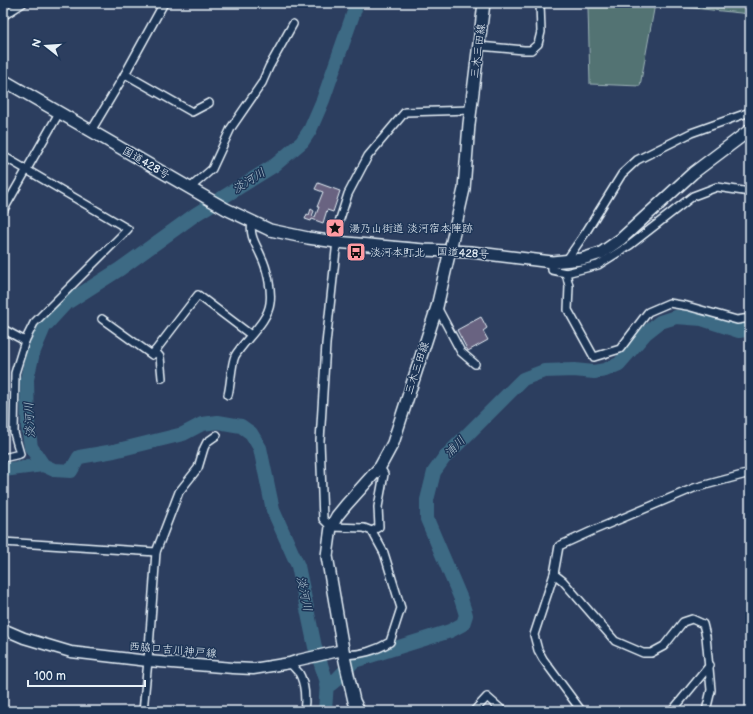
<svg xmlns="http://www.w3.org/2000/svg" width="753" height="714" font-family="'Balsamiq Sans','Klee One',sans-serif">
  <rect width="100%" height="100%" fill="#2c3e5f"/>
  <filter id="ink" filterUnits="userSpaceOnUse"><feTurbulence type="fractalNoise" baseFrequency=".025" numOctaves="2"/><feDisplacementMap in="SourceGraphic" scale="8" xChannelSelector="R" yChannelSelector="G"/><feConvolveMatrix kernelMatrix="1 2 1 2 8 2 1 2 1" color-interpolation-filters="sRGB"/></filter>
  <g filter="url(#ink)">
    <path fill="#527373" stroke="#9db2b6" d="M592 3H750V14L655 4 640 86 590 84 588 8Z"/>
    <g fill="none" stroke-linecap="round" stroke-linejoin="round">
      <g stroke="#3e6a84" stroke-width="14">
        <path d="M3 470 43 465"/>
        <path d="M326 685 331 684 337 679 354 661 450 631 463 624 466 615 461 599 427 519V500L434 472 444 458 523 379 544 371 574 370 594 372 605 370 619 364 646 333 660 322 676 317 702 319 739 331 750 329"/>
        <path d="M325 711 327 682 315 647 298 566 273 510 260 448 251 433 241 426 218 422 202 424 183 434 114 451 79 457 71 471 54 470 43 465 31 447 28 427 27 379 33 353 44 327 65 304 120 269 196 214 275 165 302 142 310 130 323 100 357 3"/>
      </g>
    </g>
    <g fill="#696481" stroke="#e8f1f8">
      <path d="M318 183 340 191 333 212 327 210 323 223 312 219 311 221 305 219 307 214 309 215 311 209 314 211 312 216 315 217 319 207H317L323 192 315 189Z"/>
      <path d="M481 317 487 328 483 331 488 340 468 351 457 330Z"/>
    </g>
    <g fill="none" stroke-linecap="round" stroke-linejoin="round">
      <g stroke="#e8f1f8" stroke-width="10">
        <g id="minor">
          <path d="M3 16 23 3"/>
          <path d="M479 46 524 50H531L538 44 541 32 540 3"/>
          <path d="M125 74 192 112 209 103"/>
          <path d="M91 131 125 74 164 3"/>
          <path d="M3 156 128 229 34 323 25 341 15 373 14 433 20 454 3 458"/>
          <path d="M190 188 212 169 231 128 262 83 269 67 293 24"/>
          <path d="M3 211 59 113"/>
          <path d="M566 261 586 232 622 174 637 160 691 133 750 112"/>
          <path d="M552 262V270L566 273 598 265 630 245 693 196 717 187 750 192"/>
          <path d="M566 273 569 286 568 310 594 357 620 349 648 312 669 303 687 306 737 320 750 318"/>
          <path d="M437 307 461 352 475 364"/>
          <path d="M102 319 152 355 198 295 251 335"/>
          <path d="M3 329 25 341"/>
          <path d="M155 351 160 357 162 378"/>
          <path d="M228 395C231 384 231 365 235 356 244 340 268 322 270 303 272 290 267 268 261 256 256 244 249 236 252 222"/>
          <path d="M372 531 379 527 378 507 384 474 380 467"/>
          <path d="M3 542 156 552"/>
          <path d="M554 574 563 581 615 641 643 653H651L664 646 683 622 692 619 703 624 706 636 711 690 706 711"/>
          <path d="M344 654C359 656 377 650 390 642L401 608 384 553 372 531 364 528 331 527 323 519 320 441 326 344 339 222 348 194 368 156 405 112 471 110"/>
          <path d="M290 663C293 666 296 670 299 673 305 683 306 700 304 711"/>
          <path d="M143 711 148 661 156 552 179 492 198 468 204 448 207 442 217 435"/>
          <path d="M474 711 487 697 503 711"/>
          <path d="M579 711 580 709 543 659 538 650 534 635 554 574 559 546 592 531 694 488 750 473"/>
          <path d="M672 711 710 665"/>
        </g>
      </g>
      <g stroke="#e8f1f8" stroke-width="13">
        <path id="secondary" d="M3 629 24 638 71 652 148 661 233 668 253 669 290 663 299 660 343 650"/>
      </g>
      <g stroke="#e8f1f8" stroke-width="14">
        <path id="primary" d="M359 711 354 701 345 661 327 556 331 527 337 516 346 505 380 467 393 443 437 307 464 189 469 124 484 3"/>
      </g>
      <g stroke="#e8f1f8" stroke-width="14">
        <path id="trunk" d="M3 80 226 209 270 230 308 238 336 242 424 250 471 252 552 262 582 259 601 253 621 239 693 173 750 130"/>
      </g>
      <use href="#minor" stroke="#1d3557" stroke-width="7"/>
      <use href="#secondary" stroke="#1d3557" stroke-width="10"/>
      <use href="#primary" stroke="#1d3557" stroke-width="11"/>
      <use href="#trunk" stroke="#1d3557" stroke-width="11"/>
    </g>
  </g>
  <defs>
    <g id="sight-square" transform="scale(1)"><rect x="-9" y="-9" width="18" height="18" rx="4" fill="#ff9aa2" stroke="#1d3557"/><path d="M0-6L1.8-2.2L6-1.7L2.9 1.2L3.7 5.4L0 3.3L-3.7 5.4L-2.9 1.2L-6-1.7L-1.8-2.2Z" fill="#111"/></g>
    <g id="bus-square" transform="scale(1)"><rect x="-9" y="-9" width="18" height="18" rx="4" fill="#ff9aa2" stroke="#1d3557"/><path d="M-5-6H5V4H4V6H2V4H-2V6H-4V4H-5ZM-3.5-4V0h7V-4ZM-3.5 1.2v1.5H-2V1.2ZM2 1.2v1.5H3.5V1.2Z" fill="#111"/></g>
  </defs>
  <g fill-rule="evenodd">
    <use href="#sight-square" x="335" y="228"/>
    <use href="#bus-square" x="356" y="252"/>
  </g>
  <g text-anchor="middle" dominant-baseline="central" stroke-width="3" stroke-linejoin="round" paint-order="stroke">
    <g font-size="11" fill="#e8f1f8" stroke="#1d3557">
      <text transform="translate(478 51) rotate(-83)">三木三田線</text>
      <text transform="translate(146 163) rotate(30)">国道428号</text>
      <text transform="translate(463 253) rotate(4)">国道428号</text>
      <text transform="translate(417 368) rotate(-72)">三木三田線</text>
      <text transform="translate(173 650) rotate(5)">西脇口吉川神戸線</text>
    </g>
    <g font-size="11" fill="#e8f1f8" stroke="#1d3557" text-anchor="start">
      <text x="349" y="228">湯乃山街道 淡河宿本陣跡</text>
      <text x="370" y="252">淡河本町北</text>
    </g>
    <g font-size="12" font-style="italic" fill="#acc2cf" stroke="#1d3557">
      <text transform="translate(249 181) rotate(-32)">淡河川</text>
      <text transform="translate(30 420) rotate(-93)">淡河川</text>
      <text transform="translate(455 447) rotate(-46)">浦川</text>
      <text transform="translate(304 594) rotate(78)">淡河川</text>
    </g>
  </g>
  <rect width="753" height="714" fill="none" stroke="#1d3557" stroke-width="16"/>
  <rect x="8" y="8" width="737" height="698" fill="none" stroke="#e8f1f8" stroke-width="1.5" filter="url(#ink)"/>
  <g transform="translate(46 46) rotate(287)" stroke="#1d3557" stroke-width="3" paint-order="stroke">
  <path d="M0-3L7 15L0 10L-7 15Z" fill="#e8f1f8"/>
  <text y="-6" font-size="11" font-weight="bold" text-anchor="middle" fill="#e8f1f8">N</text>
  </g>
  <path d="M28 680v6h117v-6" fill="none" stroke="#e8f1f8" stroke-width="2"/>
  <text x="34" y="680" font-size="12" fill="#e8f1f8" stroke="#1d3557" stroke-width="3" paint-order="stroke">100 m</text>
</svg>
